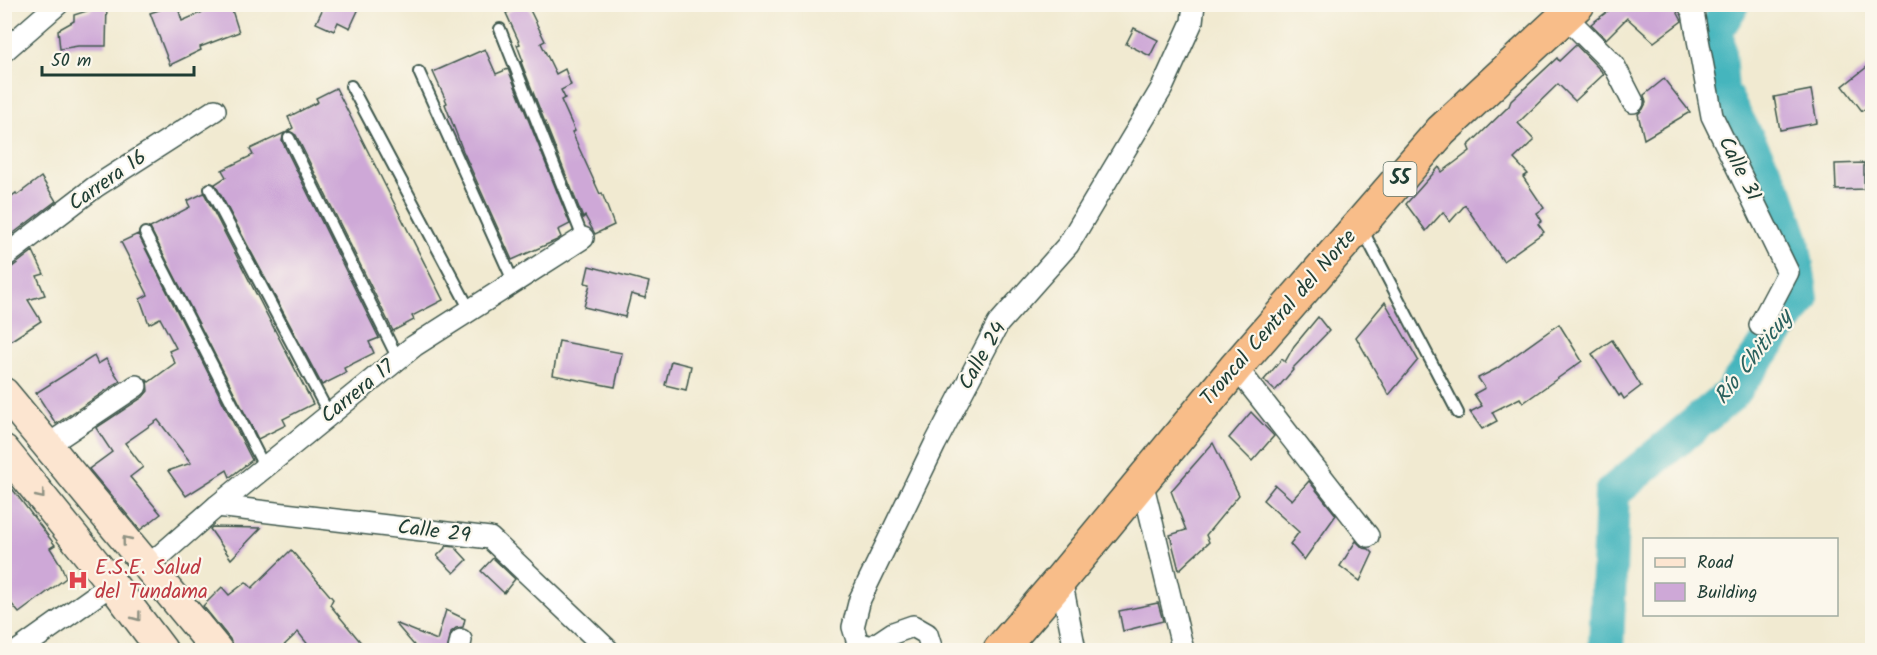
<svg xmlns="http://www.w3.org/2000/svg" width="1877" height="655" font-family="Kalam,sans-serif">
  <rect width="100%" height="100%" fill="#fbf7ec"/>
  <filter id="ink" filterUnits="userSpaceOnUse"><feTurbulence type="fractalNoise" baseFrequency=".0167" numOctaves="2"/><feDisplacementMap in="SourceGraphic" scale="12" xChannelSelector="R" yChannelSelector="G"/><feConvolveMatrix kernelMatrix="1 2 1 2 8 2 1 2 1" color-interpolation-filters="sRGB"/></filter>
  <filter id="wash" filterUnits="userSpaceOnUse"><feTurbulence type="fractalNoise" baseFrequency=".008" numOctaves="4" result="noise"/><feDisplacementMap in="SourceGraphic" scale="24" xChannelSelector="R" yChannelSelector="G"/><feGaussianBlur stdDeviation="1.35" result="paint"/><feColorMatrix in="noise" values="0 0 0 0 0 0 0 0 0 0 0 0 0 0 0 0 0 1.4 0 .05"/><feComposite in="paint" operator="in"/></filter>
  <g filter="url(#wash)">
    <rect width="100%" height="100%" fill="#f1ead1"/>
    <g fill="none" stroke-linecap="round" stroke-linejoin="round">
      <path stroke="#45b5bd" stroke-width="36" d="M1606 650 1612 493 1729 396 1801 299 1792 241 1776 194 1721 91 1716 29 1732 4"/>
    </g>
    <g id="blocks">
      <g fill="#cea8d7">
        <path d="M97 4H107L106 46H78L60 49 58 30 74 21V15L90 10 91 8Z"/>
        <path d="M177 4 182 21 221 4H230L239 32 200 47 201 50 170 65 150 13Z"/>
        <path d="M325 4H361L350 28 338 22 334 31 316 23Z"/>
        <path d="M524 4H527L545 41 541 43 556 74 565 69 571 85 561 90 565 98 561 100 575 131 572 132 579 148 600 194 602 193 614 225 595 234 585 216 583 218 521 62 523 61 517 45 520 44 506 13Z"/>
        <path d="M1611 4H1673L1682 21 1654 42 1627 18 1606 39 1591 24 1612 8Z"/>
        <path d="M1134 28 1158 40 1150 56 1126 44Z"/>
        <path d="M1576 45 1604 74 1575 101 1558 84 1518 123 1534 140 1514 159 1528 174 1523 177 1544 208 1537 213 1542 221 1538 224 1544 232 1503 261 1465 205 1450 222 1443 212 1426 231 1406 204 1439 167 1442 172 1470 151 1468 146 1509 106 1511 101 1557 58 1559 61Z"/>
        <path d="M485 49 496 74 508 69 570 224 558 230 561 237 557 240 512 260 463 151 445 104 447 103 433 72Z"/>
        <path d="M1872 63V103L1862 111 1843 86Z"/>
        <path d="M1664 79 1690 112 1644 139 1638 114 1643 109 1646 103 1644 95Z"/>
        <path d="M336 88 443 300 412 316 414 320 393 331 296 135 288 131 293 128 288 117 318 102 316 98Z"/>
        <path d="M1811 90 1817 123 1780 130 1774 97Z"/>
        <path d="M284 133 282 141 379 338 369 342 374 353 344 368 346 373 322 385 215 184 226 177 222 170 253 155 250 149Z"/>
        <path d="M1864 163V189L1836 190 1835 164Z"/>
        <path d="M41 177 56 201 11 235 4 226V202L16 193 17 195Z"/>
        <path d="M204 193 313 404 283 419 286 425 258 439 150 228 190 207 187 201Z"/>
        <path d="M138 234 252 460 230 477 227 470 186 496 168 471 191 463 158 420 125 443 143 467 130 477 161 514 140 530 89 469 112 452 96 428 143 397 148 391 147 380 149 382 175 363 169 351 176 348 160 318 149 324 140 299 148 295 121 242Z"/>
        <path d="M33 251 44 274 37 276 45 295 28 300 41 321 4 345V270L12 267Z"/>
        <path d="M589 266 649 282 645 298 631 294 625 317 584 307 590 284 585 283Z"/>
        <path d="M1385 302 1418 360 1389 395 1356 337Z"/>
        <path d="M1318 317 1329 331 1292 369 1293 370 1275 391 1264 380 1282 359 1285 362 1294 346Z"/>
        <path d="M1559 324 1582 361 1523 403 1520 398 1492 412 1497 421 1482 429 1470 412 1482 406 1474 394 1485 388 1478 378 1496 369Z"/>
        <path d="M1612 340 1641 386 1624 399 1621 394 1619 396 1592 354Z"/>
        <path d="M559 341 622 353 615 387 553 375Z"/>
        <path d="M94 356 98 364 106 359 120 381 56 424 36 393Z"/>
        <path d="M671 361 691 366 686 390 665 385Z"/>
        <path d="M1251 412 1274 436 1252 461 1229 438Z"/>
        <path d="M1213 443 1239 495 1206 535 1209 542 1179 570 1170 535 1186 530 1171 491Z"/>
        <path d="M4 478 55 545 50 548 61 565 66 578 19 613 11 603 4 608Z"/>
        <path d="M1309 481 1336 515 1304 560 1290 544 1299 532 1263 500 1275 485 1292 500Z"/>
        <path d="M212 527 261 528 231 559 210 529Z"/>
        <path d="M1356 541 1363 548 1369 549 1373 553 1360 581 1340 566Z"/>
        <path d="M447 546 455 547 467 560 454 573 437 556Z"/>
        <path d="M291 550 333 599 330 605 368 651H313L298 632 278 651H234L230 639 203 606 222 587 229 595 246 582 252 588Z"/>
        <path d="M493 558 515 579 504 593 481 571Z"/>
        <path d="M1158 603 1163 621 1123 631 1119 611Z"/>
        <path d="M446 610 465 619 463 627 456 628 451 632 447 651H419L395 623 437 640Z"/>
      </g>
    </g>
  </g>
  <g filter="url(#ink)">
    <use href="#blocks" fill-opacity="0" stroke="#3e574c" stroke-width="1.5"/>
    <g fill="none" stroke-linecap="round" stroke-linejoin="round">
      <g stroke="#3e574c" stroke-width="14">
        <g id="lane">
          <path d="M500 29 583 238"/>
          <path d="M419 72 514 283"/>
          <path d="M351 86 470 310"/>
          <path d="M289 138 398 359"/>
          <path d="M210 189 330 416"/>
          <path d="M1361 227 1458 413"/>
          <path d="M145 233 265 468"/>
        </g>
      </g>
      <g stroke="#3e574c" stroke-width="24">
        <g id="street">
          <path d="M1688 4 1693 12 1712 116 1788 272 1760 325"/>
          <path d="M1565 16 1614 65 1633 102"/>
          <path d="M4 51 58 4"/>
          <path d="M4 257 95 187 215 110"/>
          <path d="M1236 367 1368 536"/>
          <path d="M48 445 136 386"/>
          <path d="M1142 481 1183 650"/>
          <path d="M217 506 490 538 608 650"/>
          <path d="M147 567 217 506 414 346 583 238"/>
          <path d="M1061 579 1075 650"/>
          <path d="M19 650 112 584"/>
          <path d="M459 650 461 640"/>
          <path d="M932 650 927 634 913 626 893 633 872 647 858 643 853 627 860 599 935 444 998 324 1068 245 1162 88 1192 22 1194 4"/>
        </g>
      </g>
      <g stroke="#3e574c" stroke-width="33">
        <g id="secondary">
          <path d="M4 393 217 650"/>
          <path d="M4 450 112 584 162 650"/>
        </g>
      </g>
      <g stroke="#3e574c" stroke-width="36">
        <path id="highway" d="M1000 650 1061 579 1236 367 1441 131 1578 4"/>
      </g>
      <use href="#lane" stroke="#fff" stroke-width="10"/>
      <use href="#street" stroke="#fff" stroke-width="21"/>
      <use href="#secondary" stroke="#fce5d0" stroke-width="30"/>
      <use href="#highway" stroke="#f8bd89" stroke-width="33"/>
    </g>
    <defs><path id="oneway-chevron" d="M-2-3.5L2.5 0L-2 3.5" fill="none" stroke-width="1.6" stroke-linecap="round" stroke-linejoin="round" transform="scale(1.5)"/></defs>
    <g stroke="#8e9182">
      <use href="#oneway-chevron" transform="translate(41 495) rotate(51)"/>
      <use href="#oneway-chevron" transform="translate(126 540) rotate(-129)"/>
      <use href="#oneway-chevron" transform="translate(137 617) rotate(53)"/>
    </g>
  </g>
  <defs>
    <g id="hospital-bare" transform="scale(1.62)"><path d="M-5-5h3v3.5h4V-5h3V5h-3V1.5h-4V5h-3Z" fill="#e0444e" stroke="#fbf7ec" stroke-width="2.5" paint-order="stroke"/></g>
  </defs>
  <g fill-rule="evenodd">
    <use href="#hospital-bare" x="78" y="580"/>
  </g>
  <g text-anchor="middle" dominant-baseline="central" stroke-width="4.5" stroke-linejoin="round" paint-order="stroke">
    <rect fill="#fbf7ec" stroke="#61756b" stroke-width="1.5" x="1383.5" y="162" width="33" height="34" rx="4.5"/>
    <g font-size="20" font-weight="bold" fill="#1f3d34">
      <text x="1400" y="179">55</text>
    </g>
    <g font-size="21" fill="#1f3d34" stroke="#fbf7ec">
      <text transform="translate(1739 169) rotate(63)">Calle 31</text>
      <text transform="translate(108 181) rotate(-35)">Carrera 16</text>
      <text transform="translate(1279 318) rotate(-49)">Troncal Central del Norte</text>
      <text transform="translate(983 356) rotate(-60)">Calle 24</text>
      <text transform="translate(358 392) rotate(-39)">Carrera 17</text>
      <text transform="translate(434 532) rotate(7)">Calle 29</text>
    </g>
    <g font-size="21" fill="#be3a42" stroke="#fbf7ec" text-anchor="start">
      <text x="95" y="568">E.S.E. Salud<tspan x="95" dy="24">del Tundama</tspan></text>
    </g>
    <g font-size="22" font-style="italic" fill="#2a615d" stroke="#fbf7ec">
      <text transform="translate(1754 358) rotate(-52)">Río Chiticuy</text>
    </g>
  </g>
  <rect width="1877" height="655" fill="none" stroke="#fbf7ec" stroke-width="24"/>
  <rect x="1643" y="538" width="195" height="78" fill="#fbf7ec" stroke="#a3ada2" stroke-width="1.5"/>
  <rect x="1655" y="558" width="30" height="9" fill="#fce5d0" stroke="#a3ada2" stroke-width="1.5"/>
  <text x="1697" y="568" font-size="18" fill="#1f3d34">Road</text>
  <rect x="1655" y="583" width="30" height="18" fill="#cea8d7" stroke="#a3ada2" stroke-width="1.5"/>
  <text x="1697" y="598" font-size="18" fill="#1f3d34">Building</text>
  <path d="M42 66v9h152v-9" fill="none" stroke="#1f3d34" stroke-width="3"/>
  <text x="51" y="66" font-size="18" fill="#1f3d34" stroke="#fbf7ec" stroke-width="4.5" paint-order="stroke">50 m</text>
</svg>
